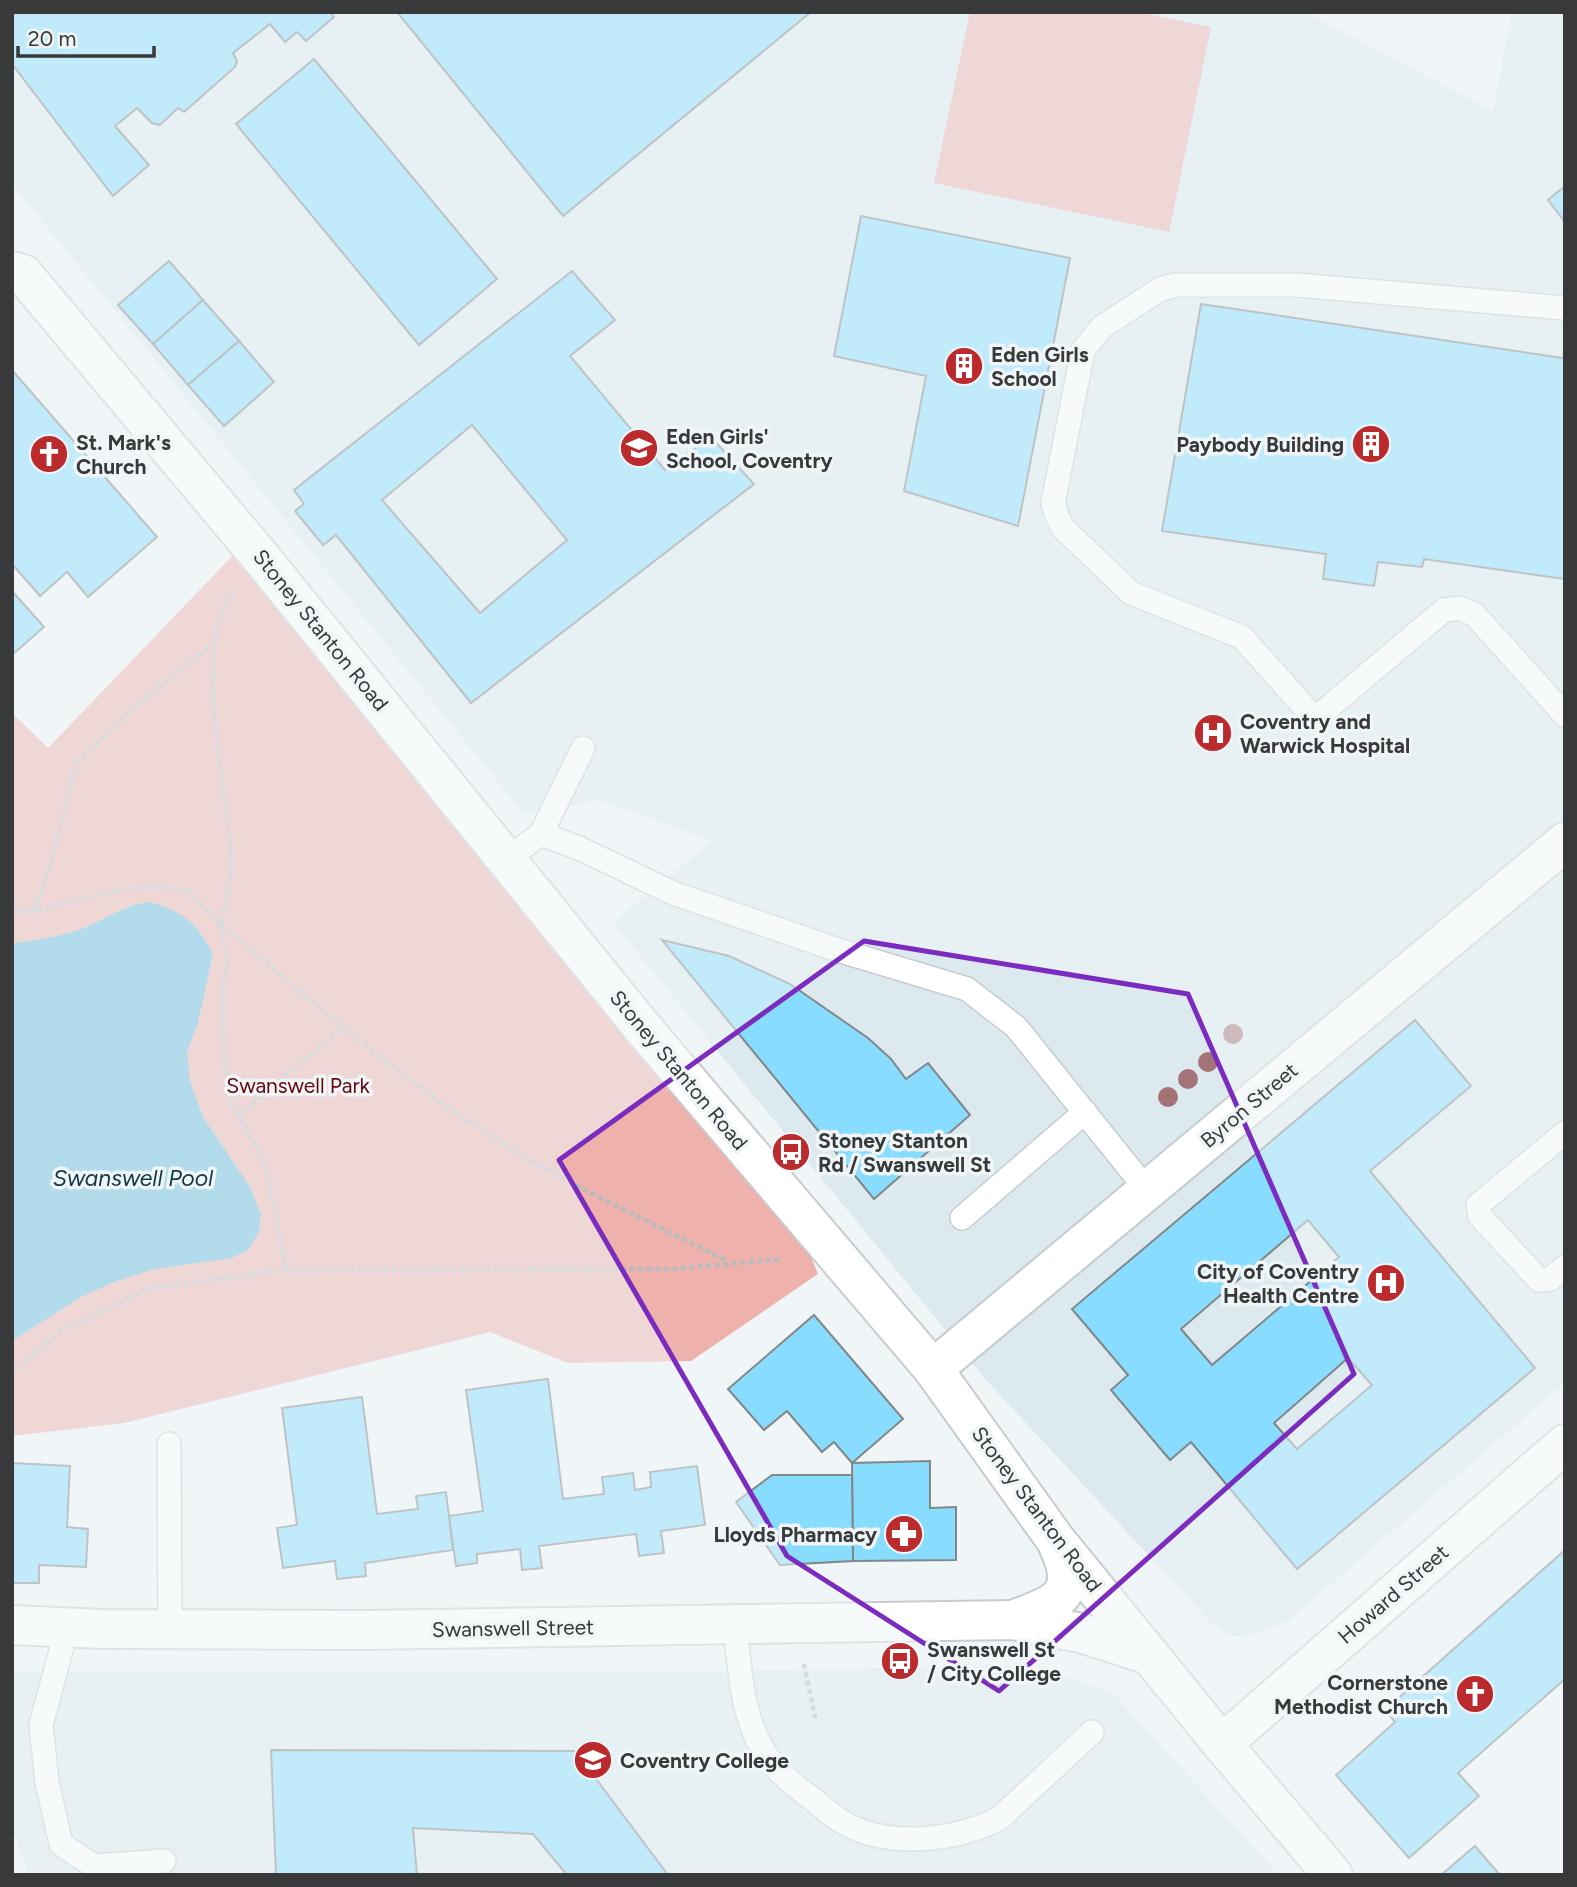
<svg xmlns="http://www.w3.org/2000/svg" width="1577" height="1887" font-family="Figtree,sans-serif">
  <rect width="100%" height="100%" fill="#f0f5f7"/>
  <g fill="#dce9ee">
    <path d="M12 12H1305L1493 111 1512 12H1565V1383L1288 1621 1244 1637 1226 1634 1212 1624 987 1381 613 923 712 841 599 800 524 814 12 184Z"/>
    <path d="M1029 1666 1111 1691 1279 1875H29L12 1829V1672L598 1673Z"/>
  </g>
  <g fill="#eeb1ab">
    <path d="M970 12H1138L1211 27 1169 232 934 183Z"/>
    <path d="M238 550 495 874 811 1257 818 1274 691 1361 568 1363 490 1332 124 1423 12 1436V713L48 748Z"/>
  </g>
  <path fill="#67bcdc" d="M150 902C185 913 195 922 213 953L198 1023 187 1052 190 1082 203 1117 250 1187 261 1215 259 1232 249 1249 232 1258 154 1269 114 1282 81 1297 12 1341V944C32 940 53 938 73 932 100 924 121 905 150 902Z"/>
  <g fill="#88ddfe" stroke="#828789" stroke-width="2" fill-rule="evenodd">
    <path d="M17 12H330L334 17 306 41 297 32 285 42 270 24 233 53 237 61 235 67 184 112 178 108 160 125 152 123 137 108 115 126 149 165 113 196 12 64V16Z"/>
    <path d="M397 12H811L563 216Z"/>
    <path d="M314 59 497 279 419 345 236 124Z"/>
    <path d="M1565 186V222L1548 200Z"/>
    <path d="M861 216 1070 258 1018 526 904 491 926 376 834 356Z"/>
    <path d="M169 261 203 300 153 344 118 305Z"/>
    <path d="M572 271 615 320 570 356 665 470 711 437 754 484 471 703 336 535 323 545 295 511 304 504 294 490ZM472 425 567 540 480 613 382 500Z"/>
    <path d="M203 300 239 341 188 385 153 344Z"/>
    <path d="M1201 304 1563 358 1565 349V579L1424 559 1422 567 1378 562 1374 586 1323 579 1326 554 1162 531Z"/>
    <path d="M239 341 274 382 224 426 188 385Z"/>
    <path d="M12 370 157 537 88 597 67 572 40 596 12 564Z"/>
    <path d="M12 591 44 627 12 655Z"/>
    <path d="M662 940 729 956 790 984 868 1038 891 1059 906 1079 928 1063 970 1115 874 1199Z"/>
    <path d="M1415 1020 1471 1086 1370 1171 1535 1368 1297 1569 1191 1442 1170 1460 1111 1390 1128 1375 1072 1309ZM1308 1220 1339 1257 1212 1365 1181 1329ZM1348 1358 1372 1385 1297 1449 1274 1423Z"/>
    <path d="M814 1315 903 1419 852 1463 834 1442 822 1452 787 1411 764 1430 728 1389Z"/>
    <path d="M548 1379 563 1499 604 1494 602 1477 633 1473 635 1490 651 1487 650 1472 697 1466 705 1525 661 1531 664 1553 639 1556 636 1534 539 1546 542 1568 522 1570 520 1549 477 1554V1563L456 1566 449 1516 483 1511 466 1390Z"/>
    <path d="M362 1397 377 1514 418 1509 416 1496 446 1492 453 1550 365 1563 366 1576 337 1579 335 1561 283 1568 277 1528 297 1525 282 1408Z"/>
    <path d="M930 1461V1508L956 1507V1560L853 1561 852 1463Z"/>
    <path d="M12 1463 70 1466 67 1527 88 1529 86 1567 39 1565V1583H13Z"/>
    <path d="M772 1475H852L853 1561 780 1565 736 1502Z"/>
    <path d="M1565 1550V1679L1458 1773 1479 1796 1409 1858 1336 1775 1395 1722 1385 1710Z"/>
    <path d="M271 1750 575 1751 668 1875H567L533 1834 413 1828 417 1875H276Z"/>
    <path d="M1475 1846 1500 1875H1441Z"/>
  </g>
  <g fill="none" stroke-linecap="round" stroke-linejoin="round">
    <g stroke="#c7ccce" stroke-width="26">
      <g id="service">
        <path d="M1565 308 1297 285H1176L1160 289 1102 327 1083 350 1053 503 1057 516 1063 528 1131 593 1242 637 1315 719 1444 610 1460 608 1475 615 1565 715"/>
        <path d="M541 834 581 849 673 893 841 951 967 989 1016 1027 1147 1190"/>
        <path d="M508 858 541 834 583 748"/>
        <path d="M1565 1133 1478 1205 1480 1216 1539 1280 1550 1279 1565 1267"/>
        <path d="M962 1218 1085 1112"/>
        <path d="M169 1444 170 1629"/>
        <path d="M735 1626C740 1668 741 1713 763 1750 773 1769 791 1782 807 1795 820 1804 832 1817 846 1824 890 1848 956 1841 1000 1818L1092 1732"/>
        <path d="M67 1628 41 1725 47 1782 61 1844 94 1866 164 1861"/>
      </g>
    </g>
    <g stroke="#c7ccce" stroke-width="42">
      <path id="minor" d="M933 1369 1565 842"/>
    </g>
    <g stroke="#c7ccce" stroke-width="42">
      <path id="tertiary" d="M1222 1744 1565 1444"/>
    </g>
    <g stroke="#c7ccce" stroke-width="42">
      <g id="secondary">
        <path d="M12 271 23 274 263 560 647 1033 933 1369 1055 1539 1222 1744 1333 1875"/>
        <path d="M1013 1620C1058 1603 1081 1596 1058 1545"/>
        <path d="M12 1625 104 1629 362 1630 1013 1620 1081 1633 1149 1655"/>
      </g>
    </g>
    <g stroke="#b7bbbd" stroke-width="4.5" stroke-dasharray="5 3.5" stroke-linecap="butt">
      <path d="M233 590C190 660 228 782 231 861 231 882 226 904 220 924 300 991 379 1061 465 1119 547 1175 639 1216 727 1261"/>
      <path d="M34 910 49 869 77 762 135 707 212 644"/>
      <path d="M12 911H34L115 891 156 886 190 892 220 924 228 960 223 989 224 1062 234 1107 264 1161 287 1270 673 1269 782 1259"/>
      <path d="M239 1115 343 1027"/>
      <path d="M12 1369 21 1366 60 1331 150 1288 287 1270"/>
      <path d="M804 1664 816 1722"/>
    </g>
    <use href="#service" stroke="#fff" stroke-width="23"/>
    <use href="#minor" stroke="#fff" stroke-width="38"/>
    <use href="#tertiary" stroke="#fff" stroke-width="38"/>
    <use href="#secondary" stroke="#fff" stroke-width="38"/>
  </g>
  <g fill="#a47377">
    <circle cx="1233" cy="1034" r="10"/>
    <circle cx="1208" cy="1062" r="10"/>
    <circle cx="1188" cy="1079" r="10"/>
    <circle cx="1168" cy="1097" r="10"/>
  </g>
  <path d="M0 0H1577V1887H0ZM864 941 1188 994 1354 1374 999 1691 787 1556 559 1160Z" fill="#f0f5f7" fill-opacity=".55" fill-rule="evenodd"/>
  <path fill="none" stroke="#7b2cbf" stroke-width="5" stroke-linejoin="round" d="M864 941 1188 994 1354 1374 999 1691 787 1556 559 1160Z"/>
  <defs>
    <g id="building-disc" transform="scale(2.0125)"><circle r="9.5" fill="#bb2b2e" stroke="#f0f5f7"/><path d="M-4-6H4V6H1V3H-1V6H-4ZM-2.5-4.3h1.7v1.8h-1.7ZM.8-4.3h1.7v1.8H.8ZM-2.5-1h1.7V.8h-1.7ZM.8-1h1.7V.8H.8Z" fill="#fff"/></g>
    <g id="school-disc" transform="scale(2.0125)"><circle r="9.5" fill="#bb2b2e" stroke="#f0f5f7"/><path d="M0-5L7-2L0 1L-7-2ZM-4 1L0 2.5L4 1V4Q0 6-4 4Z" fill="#fff"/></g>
    <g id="church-disc" transform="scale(2.0125)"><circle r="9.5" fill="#bb2b2e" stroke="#f0f5f7"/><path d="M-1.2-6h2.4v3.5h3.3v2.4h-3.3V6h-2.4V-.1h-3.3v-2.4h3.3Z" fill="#fff"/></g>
    <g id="hospital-disc" transform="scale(2.0125)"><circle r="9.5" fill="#bb2b2e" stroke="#f0f5f7"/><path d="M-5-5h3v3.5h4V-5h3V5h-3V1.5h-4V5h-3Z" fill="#fff"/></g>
    <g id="bus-disc" transform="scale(2.0125)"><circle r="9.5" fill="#bb2b2e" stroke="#f0f5f7"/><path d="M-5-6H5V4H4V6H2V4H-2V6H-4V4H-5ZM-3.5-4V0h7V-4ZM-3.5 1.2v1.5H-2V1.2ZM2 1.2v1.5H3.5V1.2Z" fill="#fff"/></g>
    <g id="pharmacy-disc" transform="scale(2.0125)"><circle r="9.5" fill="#bb2b2e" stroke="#f0f5f7"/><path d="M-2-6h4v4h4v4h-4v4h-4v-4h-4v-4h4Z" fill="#fff"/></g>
    <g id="university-disc" transform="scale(2.0125)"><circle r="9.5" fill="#bb2b2e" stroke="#f0f5f7"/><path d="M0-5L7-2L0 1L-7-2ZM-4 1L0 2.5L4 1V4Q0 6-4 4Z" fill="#fff"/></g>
  </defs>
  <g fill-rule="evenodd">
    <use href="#building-disc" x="964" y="366"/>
    <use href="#building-disc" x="1371" y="444"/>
    <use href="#school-disc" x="639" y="448"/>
    <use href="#church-disc" x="49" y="454"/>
    <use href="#hospital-disc" x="1213" y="733"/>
    <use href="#bus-disc" x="791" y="1152"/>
    <use href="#hospital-disc" x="1386" y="1283"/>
    <use href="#pharmacy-disc" x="904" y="1534"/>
    <use href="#bus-disc" x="900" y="1661"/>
    <use href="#church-disc" x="1475" y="1694"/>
    <use href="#university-disc" x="593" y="1760"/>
  </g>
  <g text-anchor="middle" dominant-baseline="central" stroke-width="7" stroke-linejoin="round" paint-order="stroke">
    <g font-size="21" font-weight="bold" fill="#37393a" stroke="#f0f5f7" text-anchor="start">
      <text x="991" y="354">Eden Girls<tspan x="991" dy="24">School</tspan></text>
      <text x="666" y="436">Eden Girls'<tspan x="666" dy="24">School, Coventry</tspan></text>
      <text x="76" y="442">St. Mark's<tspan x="76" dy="24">Church</tspan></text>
      <text x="1344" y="444" text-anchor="end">Paybody Building</text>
      <text x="1240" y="721">Coventry and<tspan x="1240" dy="24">Warwick Hospital</tspan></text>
      <text x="818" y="1140">Stoney Stanton<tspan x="818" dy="24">Rd / Swanswell St</tspan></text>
      <text x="1359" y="1271" text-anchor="end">City of Coventry<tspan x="1359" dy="24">Health Centre</tspan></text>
      <text x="877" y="1534" text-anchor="end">Lloyds Pharmacy</text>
      <text x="927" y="1649">Swanswell St<tspan x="927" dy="24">/ City College</tspan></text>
      <text x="1448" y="1682" text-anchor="end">Cornerstone<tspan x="1448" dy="24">Methodist Church</tspan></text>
      <text x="620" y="1760">Coventry College</text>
    </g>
    <g font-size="21" fill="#37393a" stroke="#f0f5f7">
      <text transform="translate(321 630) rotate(51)">Stoney Stanton Road</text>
      <text transform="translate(679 1070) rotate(50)">Stoney Stanton Road</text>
      <text transform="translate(1249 1105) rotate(-40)">Byron Street</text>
      <text transform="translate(1037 1509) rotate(53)">Stoney Stanton Road</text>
      <text transform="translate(1393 1594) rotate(-41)">Howard Street</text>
      <text transform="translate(513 1628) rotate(-1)">Swanswell Street</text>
    </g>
    <g font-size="21" fill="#66080f" stroke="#f0f5f7">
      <text x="298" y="1085">Swanswell Park</text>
    </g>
    <g font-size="23" font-style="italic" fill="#123947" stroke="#f0f5f7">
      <text x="133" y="1178">Swanswell Pool</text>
    </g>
  </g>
  <rect width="1577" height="1887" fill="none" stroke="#37393a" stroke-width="28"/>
  <path d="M18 46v10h136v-10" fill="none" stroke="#37393a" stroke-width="3.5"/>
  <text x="28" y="46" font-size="21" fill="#37393a" stroke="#f0f5f7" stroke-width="5" paint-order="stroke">20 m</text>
</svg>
